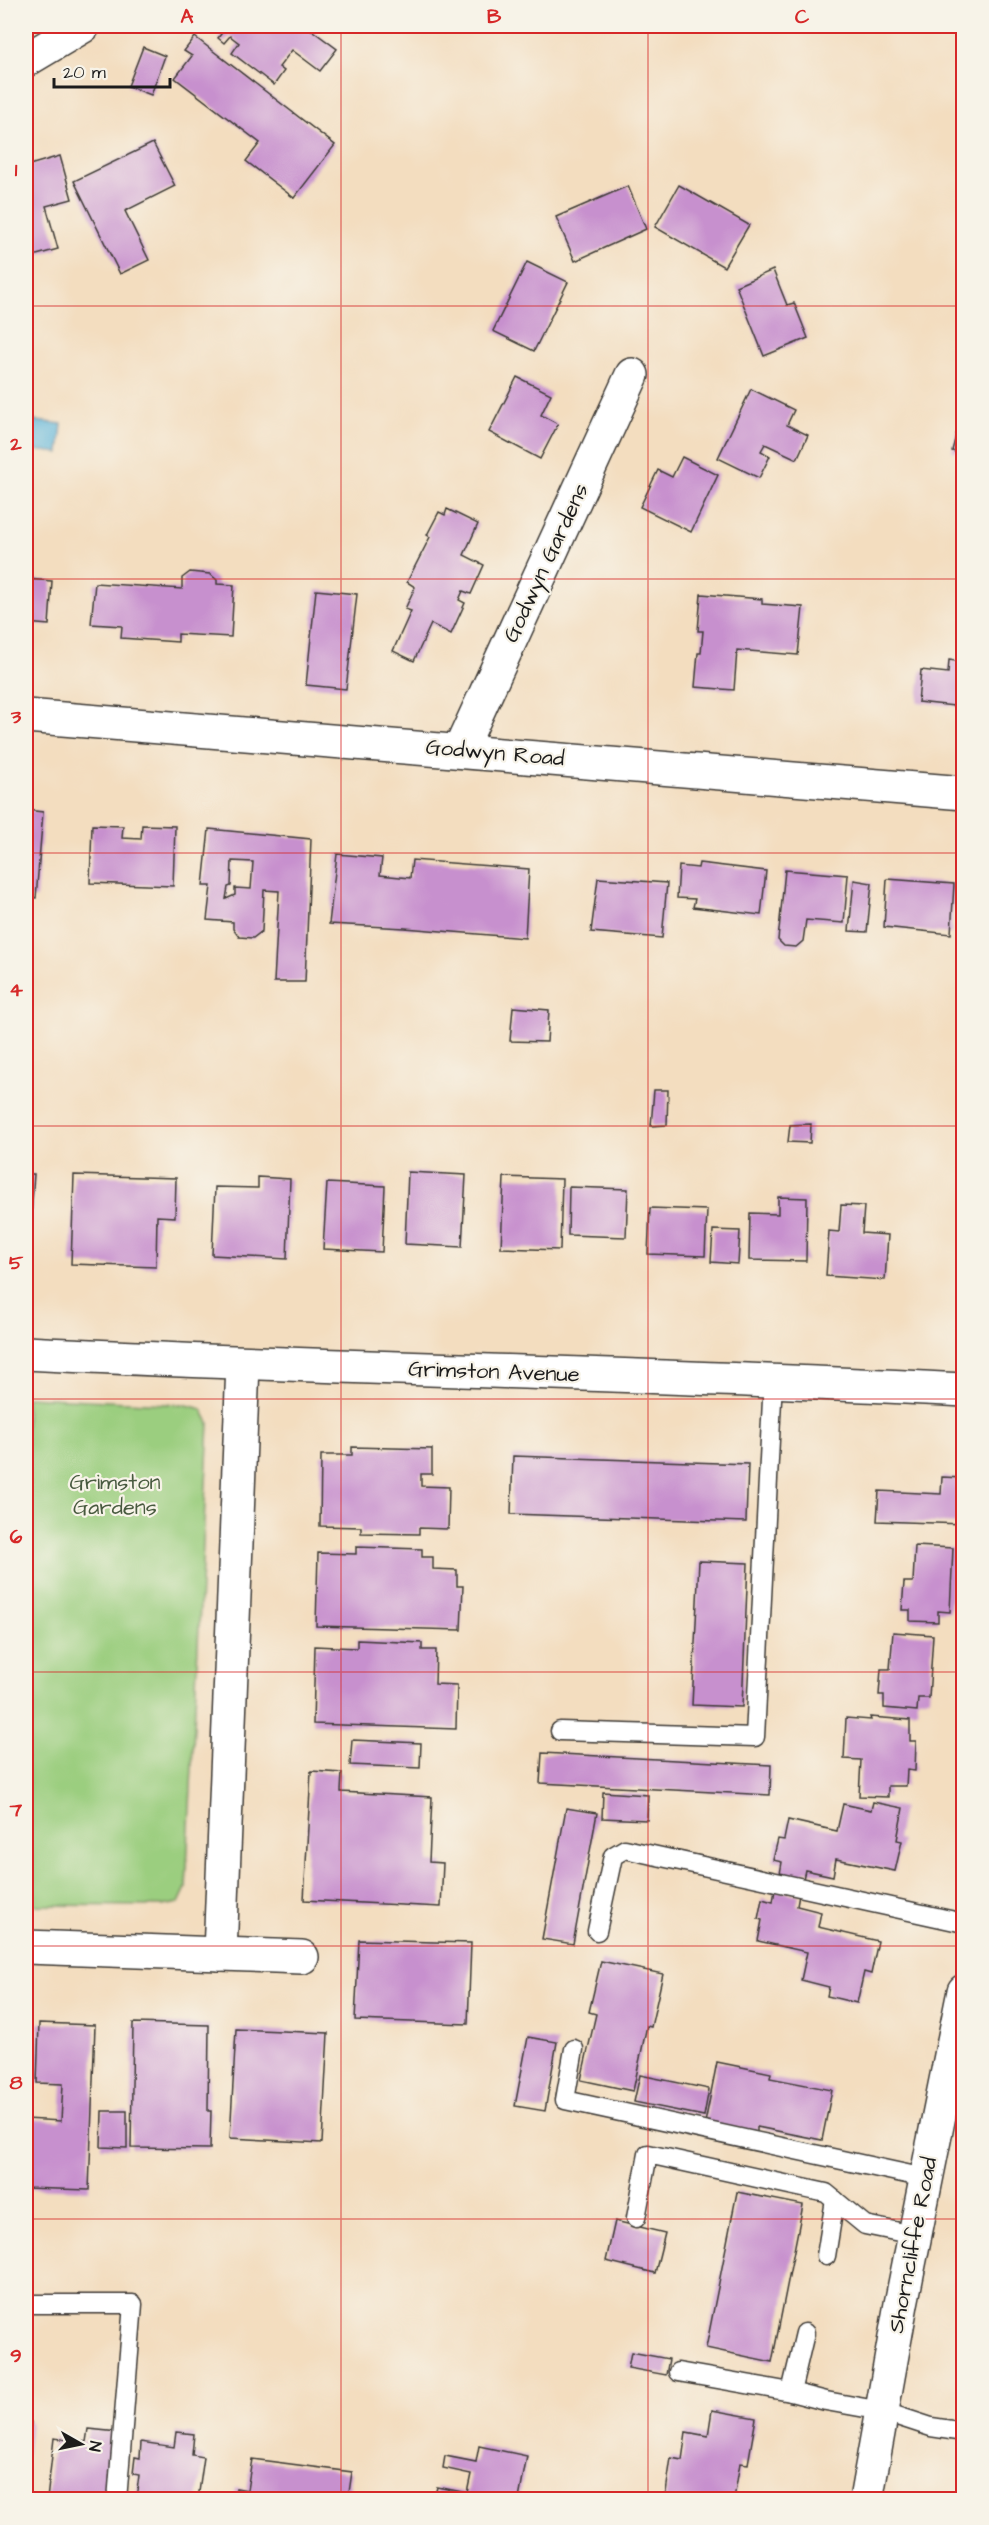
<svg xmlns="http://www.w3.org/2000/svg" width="989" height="2525" font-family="'Architects Daughter',sans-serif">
  <rect width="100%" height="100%" fill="#f7f3e8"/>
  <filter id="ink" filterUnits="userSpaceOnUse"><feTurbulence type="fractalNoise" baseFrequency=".0167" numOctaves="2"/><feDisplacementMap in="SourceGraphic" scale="12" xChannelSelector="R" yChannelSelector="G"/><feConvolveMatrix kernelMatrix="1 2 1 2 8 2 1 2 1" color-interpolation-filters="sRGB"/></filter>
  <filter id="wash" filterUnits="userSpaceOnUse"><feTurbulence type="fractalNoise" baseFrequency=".008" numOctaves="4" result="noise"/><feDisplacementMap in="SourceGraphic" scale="24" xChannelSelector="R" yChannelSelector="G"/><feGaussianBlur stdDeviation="1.35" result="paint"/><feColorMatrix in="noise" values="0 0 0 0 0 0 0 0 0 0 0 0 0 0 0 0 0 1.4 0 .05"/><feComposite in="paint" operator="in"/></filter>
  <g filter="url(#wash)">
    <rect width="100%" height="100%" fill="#f3ddbf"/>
    <path fill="#9bce7f" stroke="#5c754e" stroke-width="1.5" d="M26 1397 187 1405 202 1409 209 1423 186 1888 179 1903 163 1906 26 1905Z"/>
    <path fill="#5cb4d9" stroke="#3c687a" stroke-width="1.5" d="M26 420 62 424 59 453 26 449Z"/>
    <g id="blocks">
      <g fill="#c790ce" fill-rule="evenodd">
        <path d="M218 26H306L337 49 320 71 292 50 279 67 284 71 274 85 232 53 239 43 230 36 224 43 218 38 224 30Z"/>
        <path d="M195 37 335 145 294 198 246 161 260 143 175 78 192 56 184 51Z"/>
        <path d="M143 47 165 56 151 95 128 86Z"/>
        <path d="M153 143 175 186 125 211 149 260 120 274 74 181Z"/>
        <path d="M60 156 72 199 46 206 58 249 26 258V166Z"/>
        <path d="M679 185 749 225 724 267 655 227Z"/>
        <path d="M628 186 646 229 575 261 556 217Z"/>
        <path d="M527 262 568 282 534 351 493 331Z"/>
        <path d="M773 270 787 305 794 303 808 338 764 356 736 286Z"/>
        <path d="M517 377 551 394 541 415 558 424 540 459 489 432Z"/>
        <path d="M751 389 794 410 787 425 808 435 797 459 765 444 761 451 770 456 759 478 718 458Z"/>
        <path d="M960 420 963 421V454L952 451Z"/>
        <path d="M682 457 718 475 691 532 640 507 658 470 672 477Z"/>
        <path d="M447 509 478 524 464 555 484 565 471 594 463 591 459 600 465 603 451 634 431 624 414 661 393 651 411 611 405 609 415 587 407 582 430 537 427 535 439 512 445 515Z"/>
        <path d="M190 572 210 574 217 580V584L234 585 231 637 178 634V642L121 638 122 626 91 624 95 583 182 589V578Z"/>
        <path d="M26 579 52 581 49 625 26 623Z"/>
        <path d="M316 590 357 594 346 689 306 685Z"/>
        <path d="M701 594 762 599V604L803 607 798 655 737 650 734 690 695 687 698 653H701L703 631H698Z"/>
        <path d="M949 660 963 662V707L918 702 921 670 948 673Z"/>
        <path d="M26 810 43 812 36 898 26 897Z"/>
        <path d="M92 825 123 826 122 838 141 839 142 825 175 826 173 886 90 883Z"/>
        <path d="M209 829 311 839 305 982H274L279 891 264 890 262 931 253 938 239 937 233 929V922L207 920 211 886H203ZM232 861 253 862 251 889 235 888V895L226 899 228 887 231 886Z"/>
        <path d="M337 854 382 858 380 875 410 878 412 860 529 869 525 938 405 928 329 924Z"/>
        <path d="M699 863 766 871 761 915 693 907 695 899 677 898 679 866 698 868Z"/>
        <path d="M785 870 848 875 844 923 806 920 803 941 796 947 784 946 778 940Z"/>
        <path d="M598 878 667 883 662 938 591 932Z"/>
        <path d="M887 879 954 884 951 934 884 927Z"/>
        <path d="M854 880 872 883 867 932 849 931Z"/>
        <path d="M513 1007 549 1010 547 1042 510 1041Z"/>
        <path d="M654 1090H668L667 1125 651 1126Z"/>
        <path d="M811 1124 810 1143 788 1142 790 1125Z"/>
        <path d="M408 1172 466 1175 462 1247 405 1244Z"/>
        <path d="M26 1174H34L28 1260H26Z"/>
        <path d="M74 1175 176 1178 175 1217 157 1216 156 1267 71 1264Z"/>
        <path d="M258 1177 290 1179 287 1259 212 1255 215 1187 258 1188Z"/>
        <path d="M504 1177 562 1179 560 1250 501 1248Z"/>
        <path d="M327 1183 385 1186 382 1252 323 1249Z"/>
        <path d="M569 1187 628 1189 626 1237 568 1235Z"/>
        <path d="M778 1197 807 1198 806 1261 749 1260 750 1213 778 1214Z"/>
        <path d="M841 1205 864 1206 862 1233 888 1235 885 1280 826 1276 829 1231 839 1232Z"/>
        <path d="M650 1208 707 1210 705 1256 648 1254Z"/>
        <path d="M713 1230 740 1231 738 1264 711 1262Z"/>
        <path d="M352 1447 432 1449V1474H421V1486L449 1487 448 1529 419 1528V1534L361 1533V1527L320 1526 321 1455H352Z"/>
        <path d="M513 1456 748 1464 746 1522 511 1514Z"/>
        <path d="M942 1477 963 1478V1524L877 1521 879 1491 941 1494Z"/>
        <path d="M915 1546 953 1548 950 1612 938 1611V1622L910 1621V1610H902L904 1582H913Z"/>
        <path d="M356 1547 422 1549V1557H433V1569L457 1570V1586H463L461 1630 316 1626 318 1553 356 1554Z"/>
        <path d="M699 1561 748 1563 742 1707 692 1705Z"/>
        <path d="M893 1632 933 1635 929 1698H918L917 1711 884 1708V1695H879L881 1669H890Z"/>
        <path d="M357 1640 422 1643V1650H436L435 1684 457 1685 456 1729 313 1724 315 1646 357 1648Z"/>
        <path d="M870 1717 910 1720V1741H916L915 1771 907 1770 906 1786H888V1797L859 1796 861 1760 844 1759 846 1718 871 1720Z"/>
        <path d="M352 1740 421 1743 420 1768 350 1765Z"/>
        <path d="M542 1753 771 1765 770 1795 540 1783Z"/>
        <path d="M311 1771 342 1773 341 1792 432 1797 429 1862 443 1863 441 1907 304 1900Z"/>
        <path d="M603 1792 648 1795 647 1820 602 1818Z"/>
        <path d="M873 1802 903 1808 897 1840 902 1841 895 1871 836 1859 833 1876 805 1870 803 1879 780 1874 782 1862 773 1860 778 1839 784 1840 788 1820 837 1831 843 1804 871 1810Z"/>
        <path d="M566 1808 597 1813 573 1944 542 1939Z"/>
        <path d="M775 1890 799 1895 797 1906 821 1912 818 1927 878 1941 871 1974 864 1972 857 2003 827 1996 829 1987 801 1980 807 1952 758 1941 762 1920 758 1919 762 1899 773 1902Z"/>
        <path d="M359 1940 471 1943 468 2024 355 2020Z"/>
        <path d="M601 1961 663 1974 651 2027 647 2026 646 2030 633 2091 581 2080 596 2014 589 2012Z"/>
        <path d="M39 2023 95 2025 89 2190 26 2188V2119L61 2121 63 2084 37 2083Z"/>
        <path d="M133 2023 209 2025 208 2111H211L210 2149 131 2148Z"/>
        <path d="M236 2029 328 2033 322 2143 230 2138Z"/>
        <path d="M528 2037 557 2042 545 2111 515 2106Z"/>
        <path d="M717 2062 771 2073 770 2078 832 2090 822 2140 757 2127V2132L705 2123Z"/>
        <path d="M640 2075 709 2089 704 2116 634 2102Z"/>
        <path d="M102 2111H127V2148L101 2147Z"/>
        <path d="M737 2192 803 2205 772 2362 706 2348Z"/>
        <path d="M615 2221 665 2233 655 2273 606 2261Z"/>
        <path d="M631 2352 669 2359 666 2375 628 2368Z"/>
        <path d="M712 2410 756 2418 748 2464 740 2463 734 2499H665L671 2458 682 2460 686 2432 708 2436Z"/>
        <path d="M26 2421 31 2422 27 2455H26Z"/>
        <path d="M88 2429 118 2432 109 2499H47L54 2438 86 2442Z"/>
        <path d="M176 2432 194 2434 192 2455 204 2457 198 2499H136L139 2475 133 2474 135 2457 140 2458 141 2442 174 2447Z"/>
        <path d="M479 2446 527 2456 519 2499H434L437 2487 467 2493 471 2474 443 2468 445 2456 476 2462Z"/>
        <path d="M252 2459 352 2472 348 2499H235L236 2488 247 2490Z"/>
      </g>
    </g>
  </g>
  <g filter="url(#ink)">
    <use href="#blocks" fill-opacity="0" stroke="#3c3934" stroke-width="1.5"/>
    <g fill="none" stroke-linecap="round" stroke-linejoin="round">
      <g stroke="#3c3934" stroke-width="21">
        <g id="service">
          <path d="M560 1731 755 1737 773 1380"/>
          <path d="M597 1931 613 1856 625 1849 964 1923"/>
          <path d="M574 2049 565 2100 925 2178"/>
          <path d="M636 2218 648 2154 826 2193 865 2225 914 2235"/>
          <path d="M826 2256 835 2200"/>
          <path d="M26 2304H133L117 2500"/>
          <path d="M678 2372 791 2392 826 2401 882 2411 931 2427 964 2432"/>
          <path d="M791 2392 805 2333"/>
        </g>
      </g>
      <g stroke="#3c3934" stroke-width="36">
        <g id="minor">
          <path d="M26 60 83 26"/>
          <path d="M26 716 964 793"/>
          <path d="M460 750 632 375"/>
          <path d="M26 1353C338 1369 651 1373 964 1390"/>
          <path d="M26 1947 302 1957"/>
          <path d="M220 1954 243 1364"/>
        </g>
      </g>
      <g stroke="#3c3934" stroke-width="36">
        <path id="secondary" d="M866 2500 901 2304 964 1991"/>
      </g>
      <use href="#service" stroke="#fff" stroke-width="18"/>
      <use href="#minor" stroke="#fff" stroke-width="33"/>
      <use href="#secondary" stroke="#fff" stroke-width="33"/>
    </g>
  </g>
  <path fill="none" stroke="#d62828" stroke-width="1.5" stroke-opacity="0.55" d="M341 26V2500M648 26V2500M26 306H964M26 579H964M26 853H964M26 1126H964M26 1399H964M26 1672H964M26 1946H964M26 2219H964"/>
  <g text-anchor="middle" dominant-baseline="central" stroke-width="4.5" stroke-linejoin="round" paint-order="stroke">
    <g font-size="22" fill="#1c1c1c" stroke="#f7f3e8">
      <text transform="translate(546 563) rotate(-65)">Godwyn Gardens</text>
      <text transform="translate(495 753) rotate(5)">Godwyn Road</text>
      <text transform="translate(494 1372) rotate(2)">Grimston Avenue</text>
      <text transform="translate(913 2245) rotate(-79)">Shorncliffe Road</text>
    </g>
    <g font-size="22" fill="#485a3f" stroke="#f7f3e8">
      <text x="115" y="1482">Grimston<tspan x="115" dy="25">Gardens</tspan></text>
    </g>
  </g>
  <rect width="989" height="2525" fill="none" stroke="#f7f3e8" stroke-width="66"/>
  <g transform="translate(81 2444) rotate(99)" stroke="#f7f3e8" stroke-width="4.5" paint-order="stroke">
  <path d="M0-4.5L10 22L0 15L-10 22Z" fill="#1c1c1c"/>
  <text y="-9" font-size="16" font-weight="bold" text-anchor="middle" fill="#1c1c1c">N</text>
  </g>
  <path d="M54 78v9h116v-9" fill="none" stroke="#1c1c1c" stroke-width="3"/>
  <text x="63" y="78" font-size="18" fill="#1c1c1c" stroke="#f7f3e8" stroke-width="4.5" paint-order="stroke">20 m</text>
  <rect x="33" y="33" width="923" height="2459" fill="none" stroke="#d62828" stroke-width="2"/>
  <g font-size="20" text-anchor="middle" font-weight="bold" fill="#d62828">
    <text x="187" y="23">A</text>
    <text x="494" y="23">B</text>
    <text x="802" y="23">C</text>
    <text x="16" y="176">1</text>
    <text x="16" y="450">2</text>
    <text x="16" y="723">3</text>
    <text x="16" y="996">4</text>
    <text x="16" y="1269">5</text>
    <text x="16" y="1543">6</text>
    <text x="16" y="1816">7</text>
    <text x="16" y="2089">8</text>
    <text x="16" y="2362">9</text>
  </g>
</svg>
